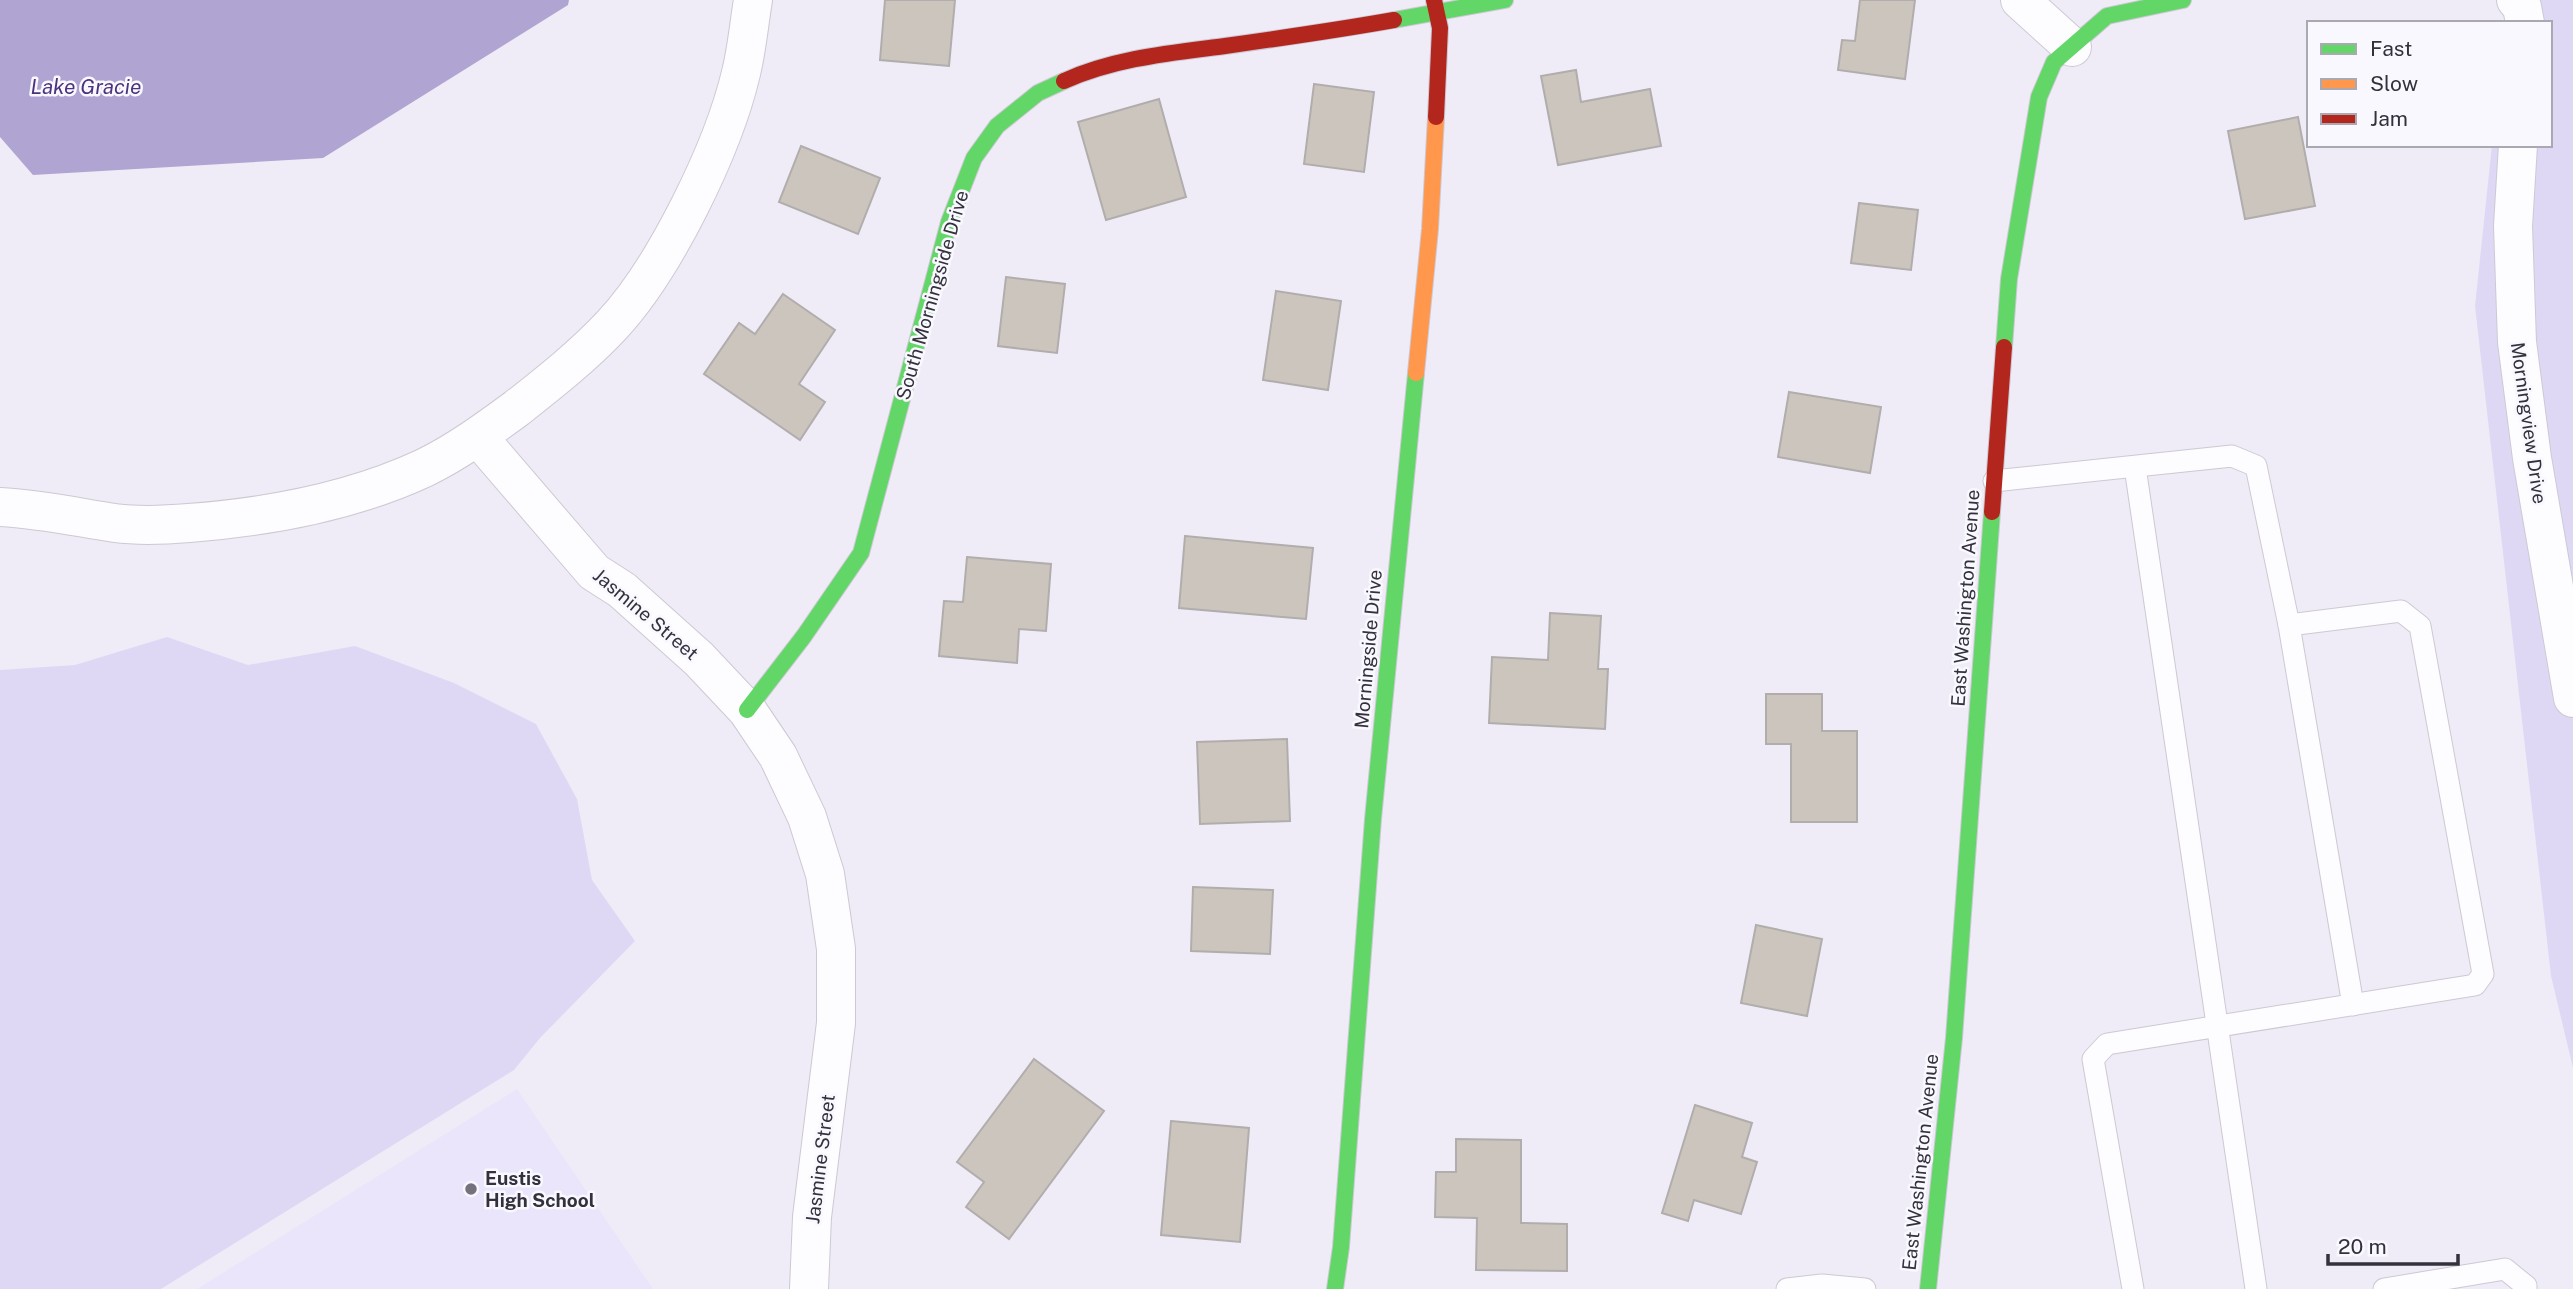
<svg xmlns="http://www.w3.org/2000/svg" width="2573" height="1289" font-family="'Public Sans',sans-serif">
  <rect width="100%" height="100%" fill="#efecf7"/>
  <path fill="#eae5fb" d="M517 1089 653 1289H197Z"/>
  <g fill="#dfd8f5">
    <path d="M2507 0H2573V1068L2551 976 2475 306 2492 145H2550V23H2505Z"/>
    <path d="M167 637 248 665 355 646 454 683 536 724 577 799 592 880 635 941 540 1038 514 1070 161 1289H0V670L75 665Z"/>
  </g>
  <path fill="#b0a4d2" d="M0 0H569L568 5 323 158 33 175 0 137Z"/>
  <g fill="#ccc5be" stroke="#b1adad" stroke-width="2">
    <path d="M885 0H955L949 66 880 60Z"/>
    <path d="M1860 0H1915L1905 79 1838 70 1842 40 1855 41Z"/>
    <path d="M1576 70 1581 102 1650 89 1661 146 1558 165 1541 76Z"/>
    <path d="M1314 84 1374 92 1364 172 1304 164Z"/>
    <path d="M1159 99 1186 197 1106 220 1078 122Z"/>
    <path d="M2298 117 2315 206 2245 219 2228 131Z"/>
    <path d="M801 146 880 178 858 234 779 202Z"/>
    <path d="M1859 203 1918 210 1911 270 1851 263Z"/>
    <path d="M1006 277 1065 284 1057 353 998 346Z"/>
    <path d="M1276 291 1341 301 1328 390 1263 380Z"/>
    <path d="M783 294 835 330 799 384 825 402 800 440 704 374 739 323 755 334Z"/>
    <path d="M1789 392 1881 407 1870 473 1778 457Z"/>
    <path d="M1185 536 1313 548 1306 619 1179 608Z"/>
    <path d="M967 557 1051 564 1046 631 1019 629 1017 663 939 656 944 601 963 602Z"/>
    <path d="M1550 613 1601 616 1598 669H1608L1605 729 1489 723 1492 657 1548 660Z"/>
    <path d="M1766 694H1822V731H1857V822H1791V744H1766Z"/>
    <path d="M1287 739 1290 821 1200 824 1197 742Z"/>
    <path d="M1193 887 1273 890 1270 954 1191 951Z"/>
    <path d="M1756 925 1822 939 1807 1016 1741 1003Z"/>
    <path d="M1034 1059 1104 1111 1009 1239 966 1207 984 1182 957 1162Z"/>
    <path d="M1695 1105 1752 1123 1742 1157 1757 1162 1741 1214 1694 1200 1688 1221 1662 1213Z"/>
    <path d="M1171 1121 1249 1128 1240 1242 1161 1235Z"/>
    <path d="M1456 1139 1521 1140V1223L1567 1224V1271L1476 1270 1477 1218 1435 1217 1436 1172H1456Z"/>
  </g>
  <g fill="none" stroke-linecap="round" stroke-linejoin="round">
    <g stroke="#ccc9d4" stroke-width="23">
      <g id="lane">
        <path d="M2135 467 2256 1289"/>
        <path d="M1994 481 2232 456 2256 466 2289 625 2401 611 2420 626 2483 974 2475 985 2107 1044 2093 1059 2133 1289"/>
        <path d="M2289 625 2353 1005"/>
        <path d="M1787 1289 1822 1285 1865 1289"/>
        <path d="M2384 1289 2505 1269 2526 1286V1289"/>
      </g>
    </g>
    <g stroke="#ccc9d4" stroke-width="40">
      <g id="street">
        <path d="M2020 0 2072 47"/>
        <path d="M2516 0 2522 7 2525 23"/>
        <path d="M2518 145 2513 226 2517 342 2532 458 2573 698"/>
        <path d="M478 437 594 572 622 590 699 659 747 710 778 756 807 817 825 874 836 949V1023L812 1217 809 1289"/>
        <path d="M0 507C39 509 76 517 115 523 138 526 165 525 189 523 268 517 351 502 424 468 457 452 487 430 517 408 550 382 583 356 612 325 665 268 723 149 741 73 747 49 749 24 753 0"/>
      </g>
    </g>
    <g stroke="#ccc9d4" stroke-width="18">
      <g id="fast">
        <path d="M1394 20 1505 0"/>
        <path d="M2004 347 2009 279 2039 97 2054 62 2107 16 2183 0"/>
        <path d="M747 710 804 636 861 553 949 222 974 158 997 126 1038 93 1064 81"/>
        <path d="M1335 1289 1341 1247 1373 819 1416 373"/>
        <path d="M1928 1289 1954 1038 1992 512"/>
      </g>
    </g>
    <g stroke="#ccc9d4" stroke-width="18">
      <path id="slow" d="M1416 373 1430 229 1436 117"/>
    </g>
    <g stroke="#ccc9d4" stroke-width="18">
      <g id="jam">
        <path d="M1434 0 1440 28 1436 117"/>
        <path d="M1064 81C1115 58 1171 53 1225 46 1282 38 1338 30 1394 20"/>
        <path d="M1992 512 2004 347"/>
      </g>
    </g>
    <use href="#lane" stroke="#fdfcfe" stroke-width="21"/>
    <use href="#street" stroke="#fdfcfe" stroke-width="38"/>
    <use href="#fast" stroke="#63d668" stroke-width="16"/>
    <use href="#slow" stroke="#ff974d" stroke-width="16"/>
    <use href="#jam" stroke="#b3261e" stroke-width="16"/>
  </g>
  <circle fill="#75727e" stroke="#f9f8fe" stroke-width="2.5" cx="471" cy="1189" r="7"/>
  <g text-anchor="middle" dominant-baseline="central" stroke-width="5" stroke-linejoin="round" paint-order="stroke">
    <g font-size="19" fill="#34313d" stroke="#f9f8fe">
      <text transform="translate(932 295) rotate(-74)">South Morningside Drive</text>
      <text transform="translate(2529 423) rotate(82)">Morningview Drive</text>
      <text transform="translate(1965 598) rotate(-86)">East Washington Avenue</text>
      <text transform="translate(646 614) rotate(40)">Jasmine Street</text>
      <text transform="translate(1368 649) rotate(-85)">Morningside Drive</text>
      <text transform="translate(820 1159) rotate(-83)">Jasmine Street</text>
      <text transform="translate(1920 1162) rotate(-84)">East Washington Avenue</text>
    </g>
    <g font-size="19" font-weight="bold" fill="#34313d" stroke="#f9f8fe" text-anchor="start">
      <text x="485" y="1178">Eustis<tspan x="485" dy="22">High School</tspan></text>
    </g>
    <g font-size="21" font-style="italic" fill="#4c337e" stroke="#f9f8fe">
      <text x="86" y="86">Lake Gracie</text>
    </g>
  </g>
  <rect x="2307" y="21" width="245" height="126" fill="#f9f8fe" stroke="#aaa8b1" stroke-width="2"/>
  <rect x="2321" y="44" width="35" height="10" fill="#63d668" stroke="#aaa8b1" stroke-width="2"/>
  <text x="2370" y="56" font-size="21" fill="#34313d">Fast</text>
  <rect x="2321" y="79" width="35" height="10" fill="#ff974d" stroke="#aaa8b1" stroke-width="2"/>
  <text x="2370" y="91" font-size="21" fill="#34313d">Slow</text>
  <rect x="2321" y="114" width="35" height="10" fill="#b3261e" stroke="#aaa8b1" stroke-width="2"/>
  <text x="2370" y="126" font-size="21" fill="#34313d">Jam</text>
  <path d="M2328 1254v10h130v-10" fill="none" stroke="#34313d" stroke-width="3.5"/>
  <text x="2338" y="1254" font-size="21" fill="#34313d" stroke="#f9f8fe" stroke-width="5" paint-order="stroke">20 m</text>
</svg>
